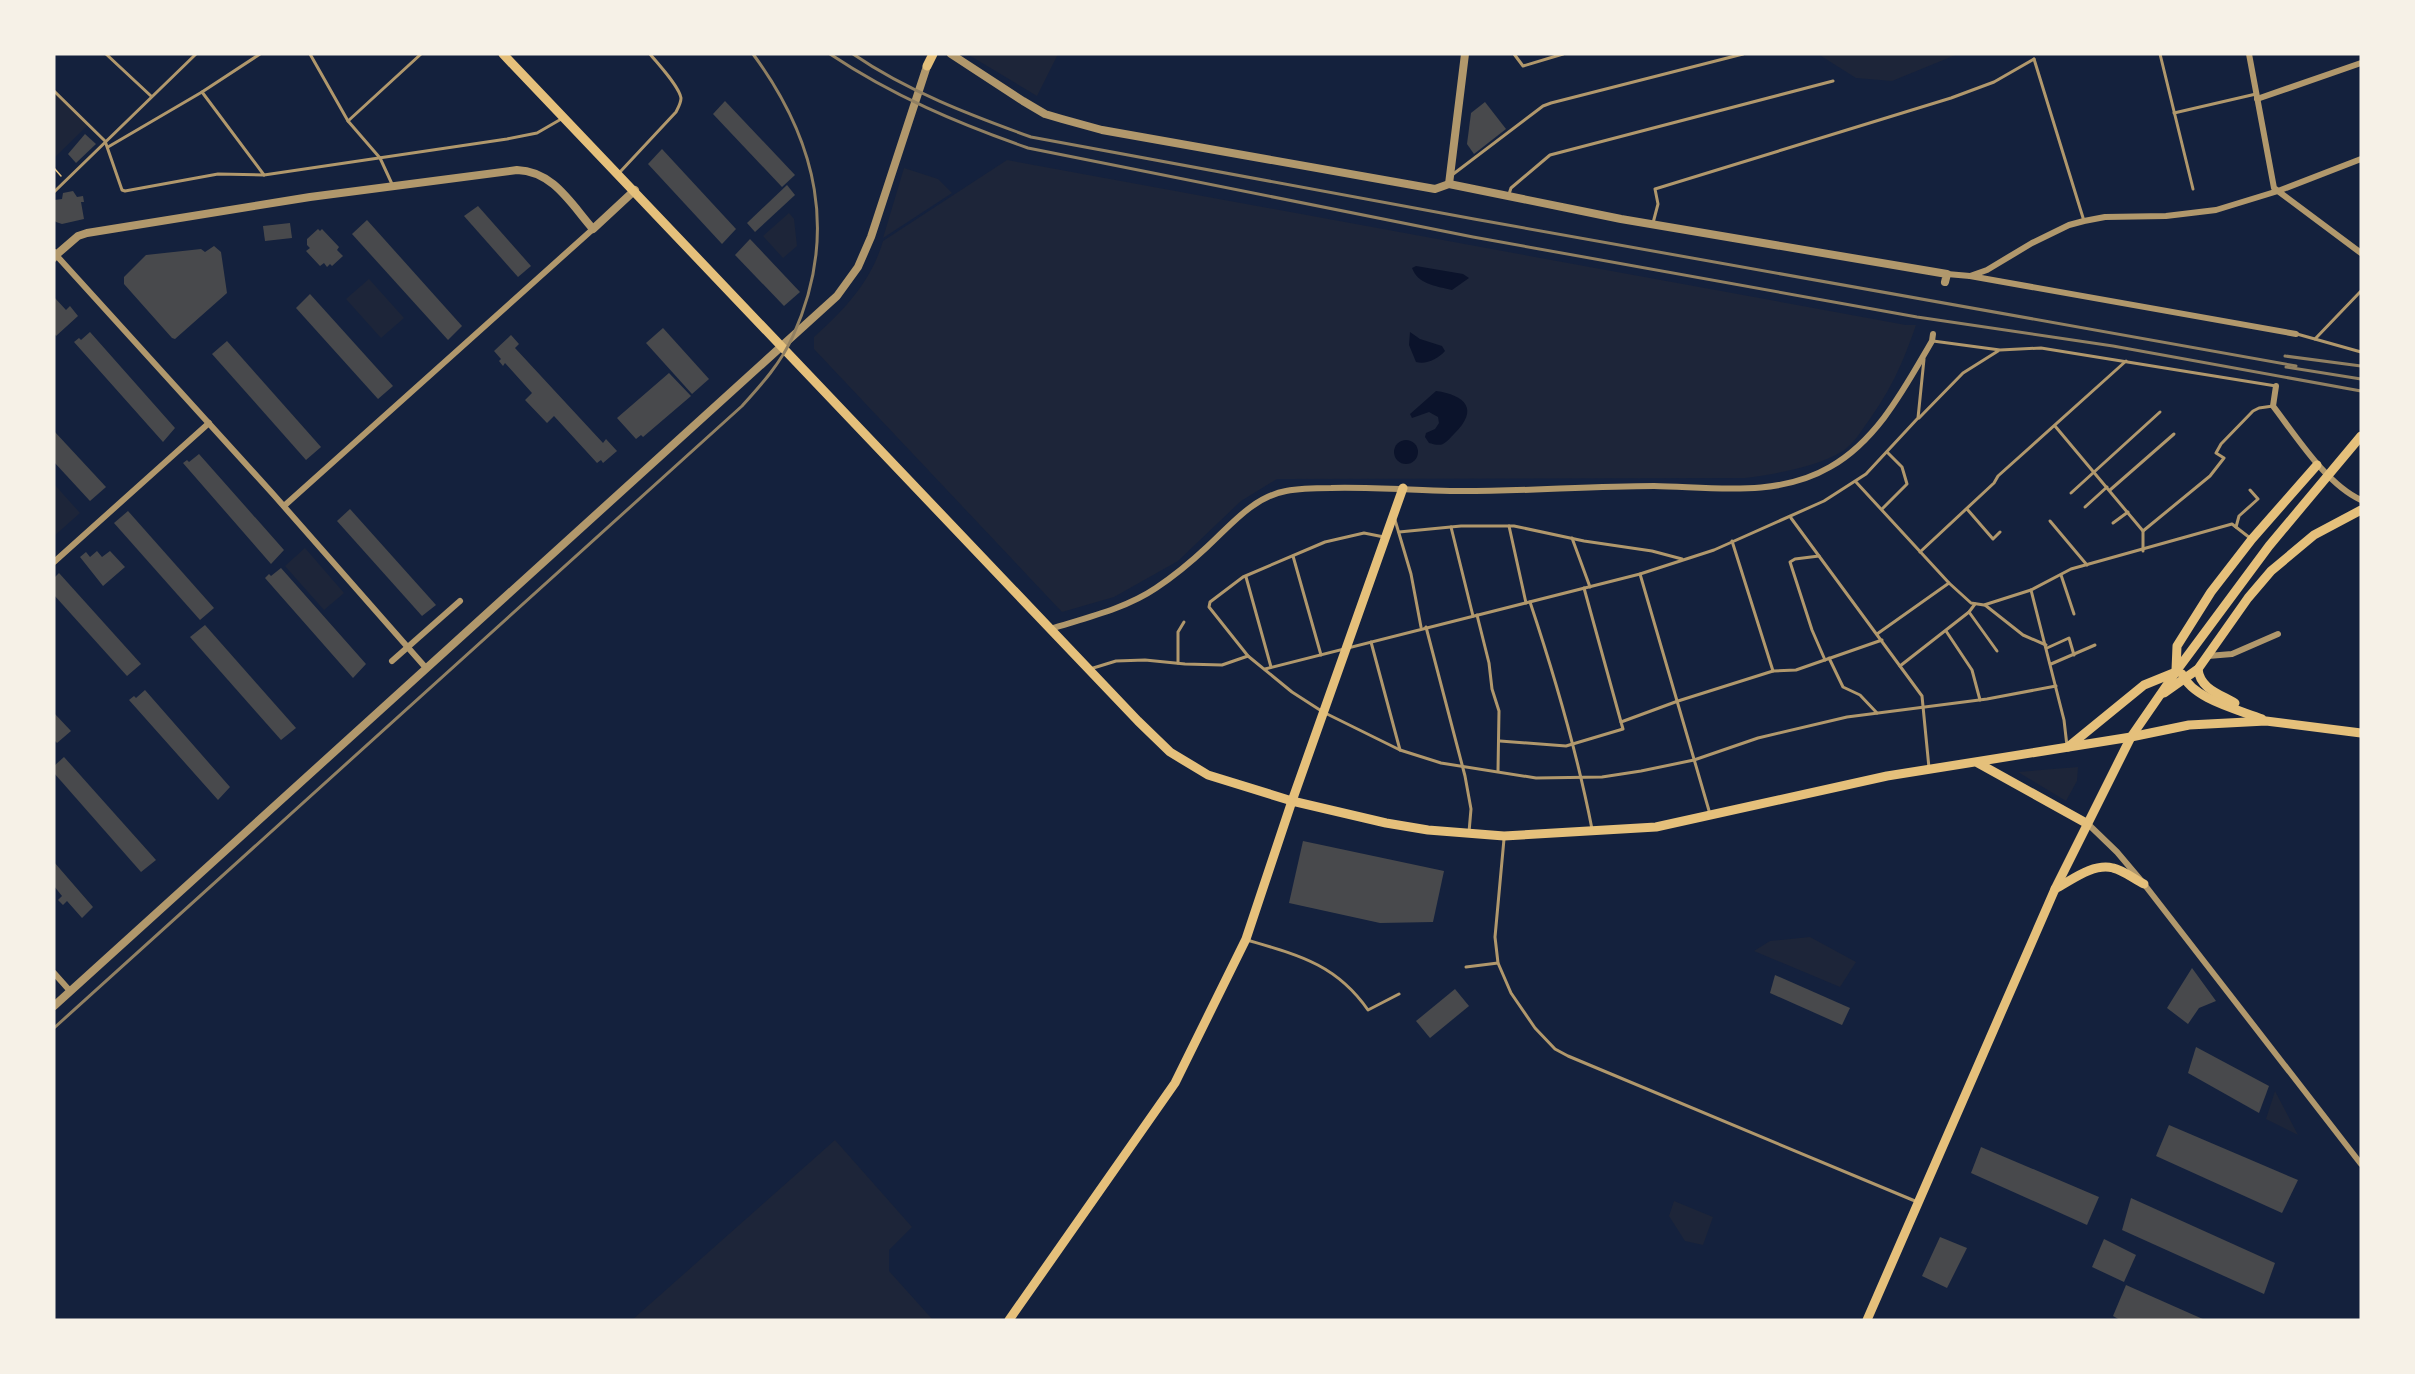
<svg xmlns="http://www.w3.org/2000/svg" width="2415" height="1374" font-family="'PT Sans Narrow',sans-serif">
  <rect width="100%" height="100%" fill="#14213d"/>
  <g fill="#1d2539">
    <path d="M967 54H1058L1037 96Z"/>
    <path d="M1818 54H1958L1892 81 1856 78Z"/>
    <path d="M55 92 89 124 54 158V93Z"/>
    <path d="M1007 160 1906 325H1916C1903 363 1891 390 1867 423 1860 433 1853 444 1843 451 1817 467 1775 474 1745 478L1277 479 1241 501 1178 561 1114 597 1062 612 814 349V337C845 309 871 282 883 241Z"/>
    <path d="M904 168 938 179 952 193 883 238Z"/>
    <path d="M789 213 794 219 797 246 783 258 763 236Z"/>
    <path d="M369 279 404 318 381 338 346 299Z"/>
    <path d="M54 484 80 513 54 536Z"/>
    <path d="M305 548 344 593 324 610 285 566Z"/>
    <path d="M2078 767 2077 781 2066 801 2018 772Z"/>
    <path d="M1810 937 1856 962 1840 987 1754 951 1770 941Z"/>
    <path d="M2275 1091 2298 1135 2266 1119Z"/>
    <path d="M835 1140 912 1227 889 1250V1271L933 1320H632Z"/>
    <path d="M1674 1201 1713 1217 1703 1245 1685 1241 1669 1216Z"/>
  </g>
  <g fill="#0b132b">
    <path d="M1416 266 1463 274 1469 278 1452 290C1435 286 1418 284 1412 268Z"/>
    <path d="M1410 332 1420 339 1442 346 1445 351C1438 359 1426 365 1416 362L1409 345Z"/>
    <path d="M1436 391C1465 395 1480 409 1454 434 1451 437 1447 442 1443 444 1439 446 1433 444 1429 443L1425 437 1426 433 1435 429 1439 423 1438 417 1429 412 1412 418 1410 414Z"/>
    <circle cx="1406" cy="452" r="12"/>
  </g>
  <g fill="#48494c">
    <path d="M725 101 795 175 782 187 713 114Z"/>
    <path d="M1485 102 1506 129 1474 154 1467 144 1471 113Z"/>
    <path d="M85 134 96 144 76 163 68 154Z"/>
    <path d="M662 149 736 229 722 244 648 164Z"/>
    <path d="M787 185 795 195 755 232 747 223Z"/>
    <path d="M73 191 77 197 83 196 84 202H81L84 219 62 224 56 222 54 220V200L62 199 63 193Z"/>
    <path d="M478 206 531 266 518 277 464 216Z"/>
    <path d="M367 220 462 326 448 340 352 234Z"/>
    <path d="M290 223 292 238 265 241 263 226Z"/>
    <path d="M318 229 320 231 322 229 339 247 337 250 343 256 332 266 330 264 327 267 324 263 320 266 306 251 310 248 307 245V239Z"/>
    <path d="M750 239 800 292 784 306 735 255Z"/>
    <path d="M214 246 221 252 227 293 175 339 172 338 124 284V277L146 255 201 249 205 252Z"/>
    <path d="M310 294 393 386 378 399 296 308Z"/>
    <path d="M54 297 66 310 70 306 78 316 56 336 54 333Z"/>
    <path d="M663 328 709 379 692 394 646 343Z"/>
    <path d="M90 332 175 428 163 442 74 342 79 338 81 340Z"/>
    <path d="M511 335 519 344 515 348 603 443 606 439 617 451 603 463 601 460 597 463 554 416 547 423 525 400 532 393 505 363 503 366 499 361 501 359 494 351Z"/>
    <path d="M227 341 321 447 306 460 212 354Z"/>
    <path d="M669 373 691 396 643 437 641 435 636 439 617 418Z"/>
    <path d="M54 431 106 487 90 501 54 462Z"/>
    <path d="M199 454 284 550 271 564 183 463 187 460 189 462Z"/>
    <path d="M350 509 436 605 422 616 337 521Z"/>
    <path d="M128 511 214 608 200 620 114 523Z"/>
    <path d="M97 551 102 557 110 551 125 567 103 586 80 557 86 552 90 557Z"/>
    <path d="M281 568 366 664 353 678 265 578 269 574 271 576Z"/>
    <path d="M59 573 141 664 127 676 54 595V578Z"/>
    <path d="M205 625 296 728 281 740 190 637Z"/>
    <path d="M145 690 230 787 218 800 129 700 134 696 136 698Z"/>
    <path d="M54 713 71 731 57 743 54 740Z"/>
    <path d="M64 757 156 860 141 872 54 773V766Z"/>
    <path d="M1303 841 1444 871 1433 922 1380 923 1289 903Z"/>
    <path d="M54 862 93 907 82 918 67 901 63 905 58 900 62 896 54 886Z"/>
    <path d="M2192 968 2216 1001 2199 1008 2188 1024 2167 1008Z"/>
    <path d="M1775 975 1850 1008 1842 1025 1770 993Z"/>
    <path d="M1455 989 1469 1006 1430 1038 1416 1021Z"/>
    <path d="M2196 1047 2269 1086 2259 1113 2188 1073Z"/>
    <path d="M2169 1125 2298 1180 2282 1213 2156 1156Z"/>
    <path d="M1981 1147 2099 1197 2087 1225 1971 1173Z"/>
    <path d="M2131 1198 2275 1263 2264 1294 2122 1230Z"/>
    <path d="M1940 1237 1967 1248 1947 1288 1922 1276Z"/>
    <path d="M2104 1239 2136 1255 2124 1282 2092 1267Z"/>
    <path d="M2126 1285 2205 1320H2120L2113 1316Z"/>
  </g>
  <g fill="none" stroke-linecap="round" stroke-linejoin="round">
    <path stroke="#e5c07b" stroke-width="1.5" d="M54 168 61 176"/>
    <g stroke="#b1986c" stroke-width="3">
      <path d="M106 54 151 96"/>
      <path d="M310 54 348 121 380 158 392 184"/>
      <path d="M1514 54 1523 66 1563 54"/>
      <path d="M2160 54 2193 189"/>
      <path d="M2034 59 2084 221"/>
      <path d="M54 91 105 141 122 190 125 191 218 174 264 175 507 139 537 133 563 118"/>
      <path d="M202 92 264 175"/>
      <path d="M2174 113 2256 94"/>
      <path d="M348 121 421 54"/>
      <path d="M108 147 202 92 260 54"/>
      <path d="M620 172 676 112C678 108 681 103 681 98 679 86 658 64 650 54"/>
      <path d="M1452 175 1543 106 1551 103 1743 54"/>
      <path d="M54 192 196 54"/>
      <path d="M1509 194 1511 188 1550 155 1833 81"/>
      <path d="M1653 223 1658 204 1655 189 1951 98 1994 82 2034 59"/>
      <path d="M2297 334 2361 352"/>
      <path d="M2315 339 2361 291"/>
      <path d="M1933 341 2000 350 2041 348 2276 386"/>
      <path d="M1919 418 1963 373 1998 351"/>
      <path d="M2055 426 2143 531V551"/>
      <path d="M1856 482 1949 583 1971 603 1984 605 2031 590 2071 569 2232 524 2250 538"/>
      <path d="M2110 490 2174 434"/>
      <path d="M2071 493 2160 412"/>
      <path d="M2085 507 2107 487"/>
      <path d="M1882 509 1907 484 1902 467 1887 452"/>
      <path d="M1967 509 1993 539 2000 532"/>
      <path d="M1791 518 1922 696 1929 768"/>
      <path d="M1395 520 1411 574 1421 627"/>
      <path d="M2050 521 2087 565"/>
      <path d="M2113 523 2128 512"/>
      <path d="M1509 526 1526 603"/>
      <path d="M1451 527 1473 616"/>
      <path d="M2236 527 2239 516 2258 499 2250 490"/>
      <path d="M2143 531 2210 476 2224 458 2216 453 2221 444 2253 411 2259 408 2273 406"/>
      <path d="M1399 532 1461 526H1514L1584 541 1652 551 1682 559"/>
      <path d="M1384 537 1364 533 1325 542 1243 577 1210 602 1209 607 1248 656 1292 692 1323 712 1400 750 1441 763 1536 778 1602 777 1641 771 1694 760 1758 738 1847 717 1987 699 2056 686"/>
      <path d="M1572 538 1590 587"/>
      <path d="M1732 541 1773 671"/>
      <path d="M1920 552 1994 483 1998 476 2126 361"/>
      <path d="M1293 556 1321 655"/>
      <path d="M1819 556 1795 559 1790 562 1812 630 1825 660"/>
      <path d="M1640 574 1710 814"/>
      <path d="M2061 575 2074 614"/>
      <path d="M1246 577 1271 667"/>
      <path d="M1584 588 1621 722"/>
      <path d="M2031 590 2064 720 2067 746"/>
      <path d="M1530 602C1555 677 1577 752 1592 829"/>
      <path d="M1985 605 2023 635 2046 645"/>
      <path d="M1969 612 1997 651"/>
      <path d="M1477 615 1489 663 1492 689 1499 711 1498 771"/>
      <path d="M1426 627 1465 776 1471 809 1469 832"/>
      <path d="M1946 631 1972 670 1980 700"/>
      <path d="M1877 634 1949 583"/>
      <path d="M1371 642 1400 750"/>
      <path d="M2047 648 2069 638 2074 655"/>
      <path d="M1829 658 1843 687 1860 695 1877 713"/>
      <path d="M1178 663V632L1184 622"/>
      <path d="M2051 664 2095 645"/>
      <path d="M1900 666 1969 612 1975 604"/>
      <path d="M1090 669 1116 661 1145 660 1185 664 1222 665 1248 656"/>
      <path d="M1265 669 1640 574 1714 550 1824 501 1866 474 1918 418 1924 359"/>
      <path d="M1500 741 1566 746 1623 729 1621 722 1678 701 1773 671 1796 670 1882 640"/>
      <path d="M1504 839 1495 937 1498 963 1511 993 1535 1028 1555 1049 1568 1056 1915 1201"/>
      <path d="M1247 940C1298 955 1336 964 1368 1010L1399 994"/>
      <path d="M1466 967 1498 963"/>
    </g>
    <g stroke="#b1986c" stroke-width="6">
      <path d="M2249 54 2274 188 2361 253"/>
      <path d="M2257 99 2361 63"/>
      <path d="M54 259 56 255 273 494 426 668"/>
      <path d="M1947 274 1970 276 2296 334"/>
      <path d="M1970 276 1987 270 2032 243 2069 225 2084 221 2105 217 2166 216 2216 210 2278 191 2361 159"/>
      <path d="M2276 386 2273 406C2296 436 2326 484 2361 500"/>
      <path d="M284 506 593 229"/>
      <path d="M54 562 209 423"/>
      <path d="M1050 629C1085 618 1125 609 1156 588 1174 576 1191 562 1207 547 1230 526 1253 497 1286 491 1301 488 1316 488 1331 488 1371 487 1410 490 1450 491 1518 492 1586 486 1654 486 1712 487 1777 498 1830 467 1878 440 1905 387 1932 341L1933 334"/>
      <path d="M2208 656 2232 654 2278 634"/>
      <path d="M392 661 460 601"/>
      <path d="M2087 823 2117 852 2144 884 2361 1164"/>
      <path d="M54 973 70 991"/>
    </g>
    <g stroke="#b1986c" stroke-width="8">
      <path d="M951 54 1023 101 1045 114 1062 119 1102 130 1435 189 1449 184 1621 219 1947 274 1945 282"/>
      <path d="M1449 184 1465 54"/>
      <path d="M54 253 56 255 78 236 87 233 310 197 517 170C553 171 571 204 593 229L635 190"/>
      <path d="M54 1006 837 296 858 267 871 237 927 66"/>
    </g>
    <g stroke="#e5c07b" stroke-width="9">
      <path d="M503 54 1138 721 1170 752 1208 775 1292 801 1386 823 1428 830 1504 836 1656 827 1887 776 2131 737 2189 725 2266 721 2361 733"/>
      <path d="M927 66 933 54"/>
      <path d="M2198 669C2200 689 2220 694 2235 703"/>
      <path d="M2176 670 2177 646 2211 592 2252 539 2317 465"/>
      <path d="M2182 674C2193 699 2237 709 2262 719"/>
      <path d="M2164 693 2198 669 2248 598 2271 571 2314 535 2361 510"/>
      <path d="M2068 747 2144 685 2176 672"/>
      <path d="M1978 763 2086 823"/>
      <path d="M2055 889C2072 880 2093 863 2113 868 2123 870 2134 879 2144 884"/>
      <path d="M1009 1320 1175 1083 1246 939 1292 801 1403 488"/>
      <path d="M1867 1320 2055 889 2131 737 2180 666 2269 546 2361 436"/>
    </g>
    <g stroke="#918062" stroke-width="3">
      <path d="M830 54C893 96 957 123 1028 148L1473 237 1917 317 2113 346 2361 391"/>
      <path d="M853 54C907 91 970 115 1031 137L1474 219 2296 366"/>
      <path d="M2285 356 2361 366"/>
      <path d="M2286 367 2361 379"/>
      <path d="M54 1028 742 406C761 385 781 363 793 336 839 234 817 141 753 54"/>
    </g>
  </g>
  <rect width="2415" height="1374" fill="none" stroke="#f6f1e7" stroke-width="111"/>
</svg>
